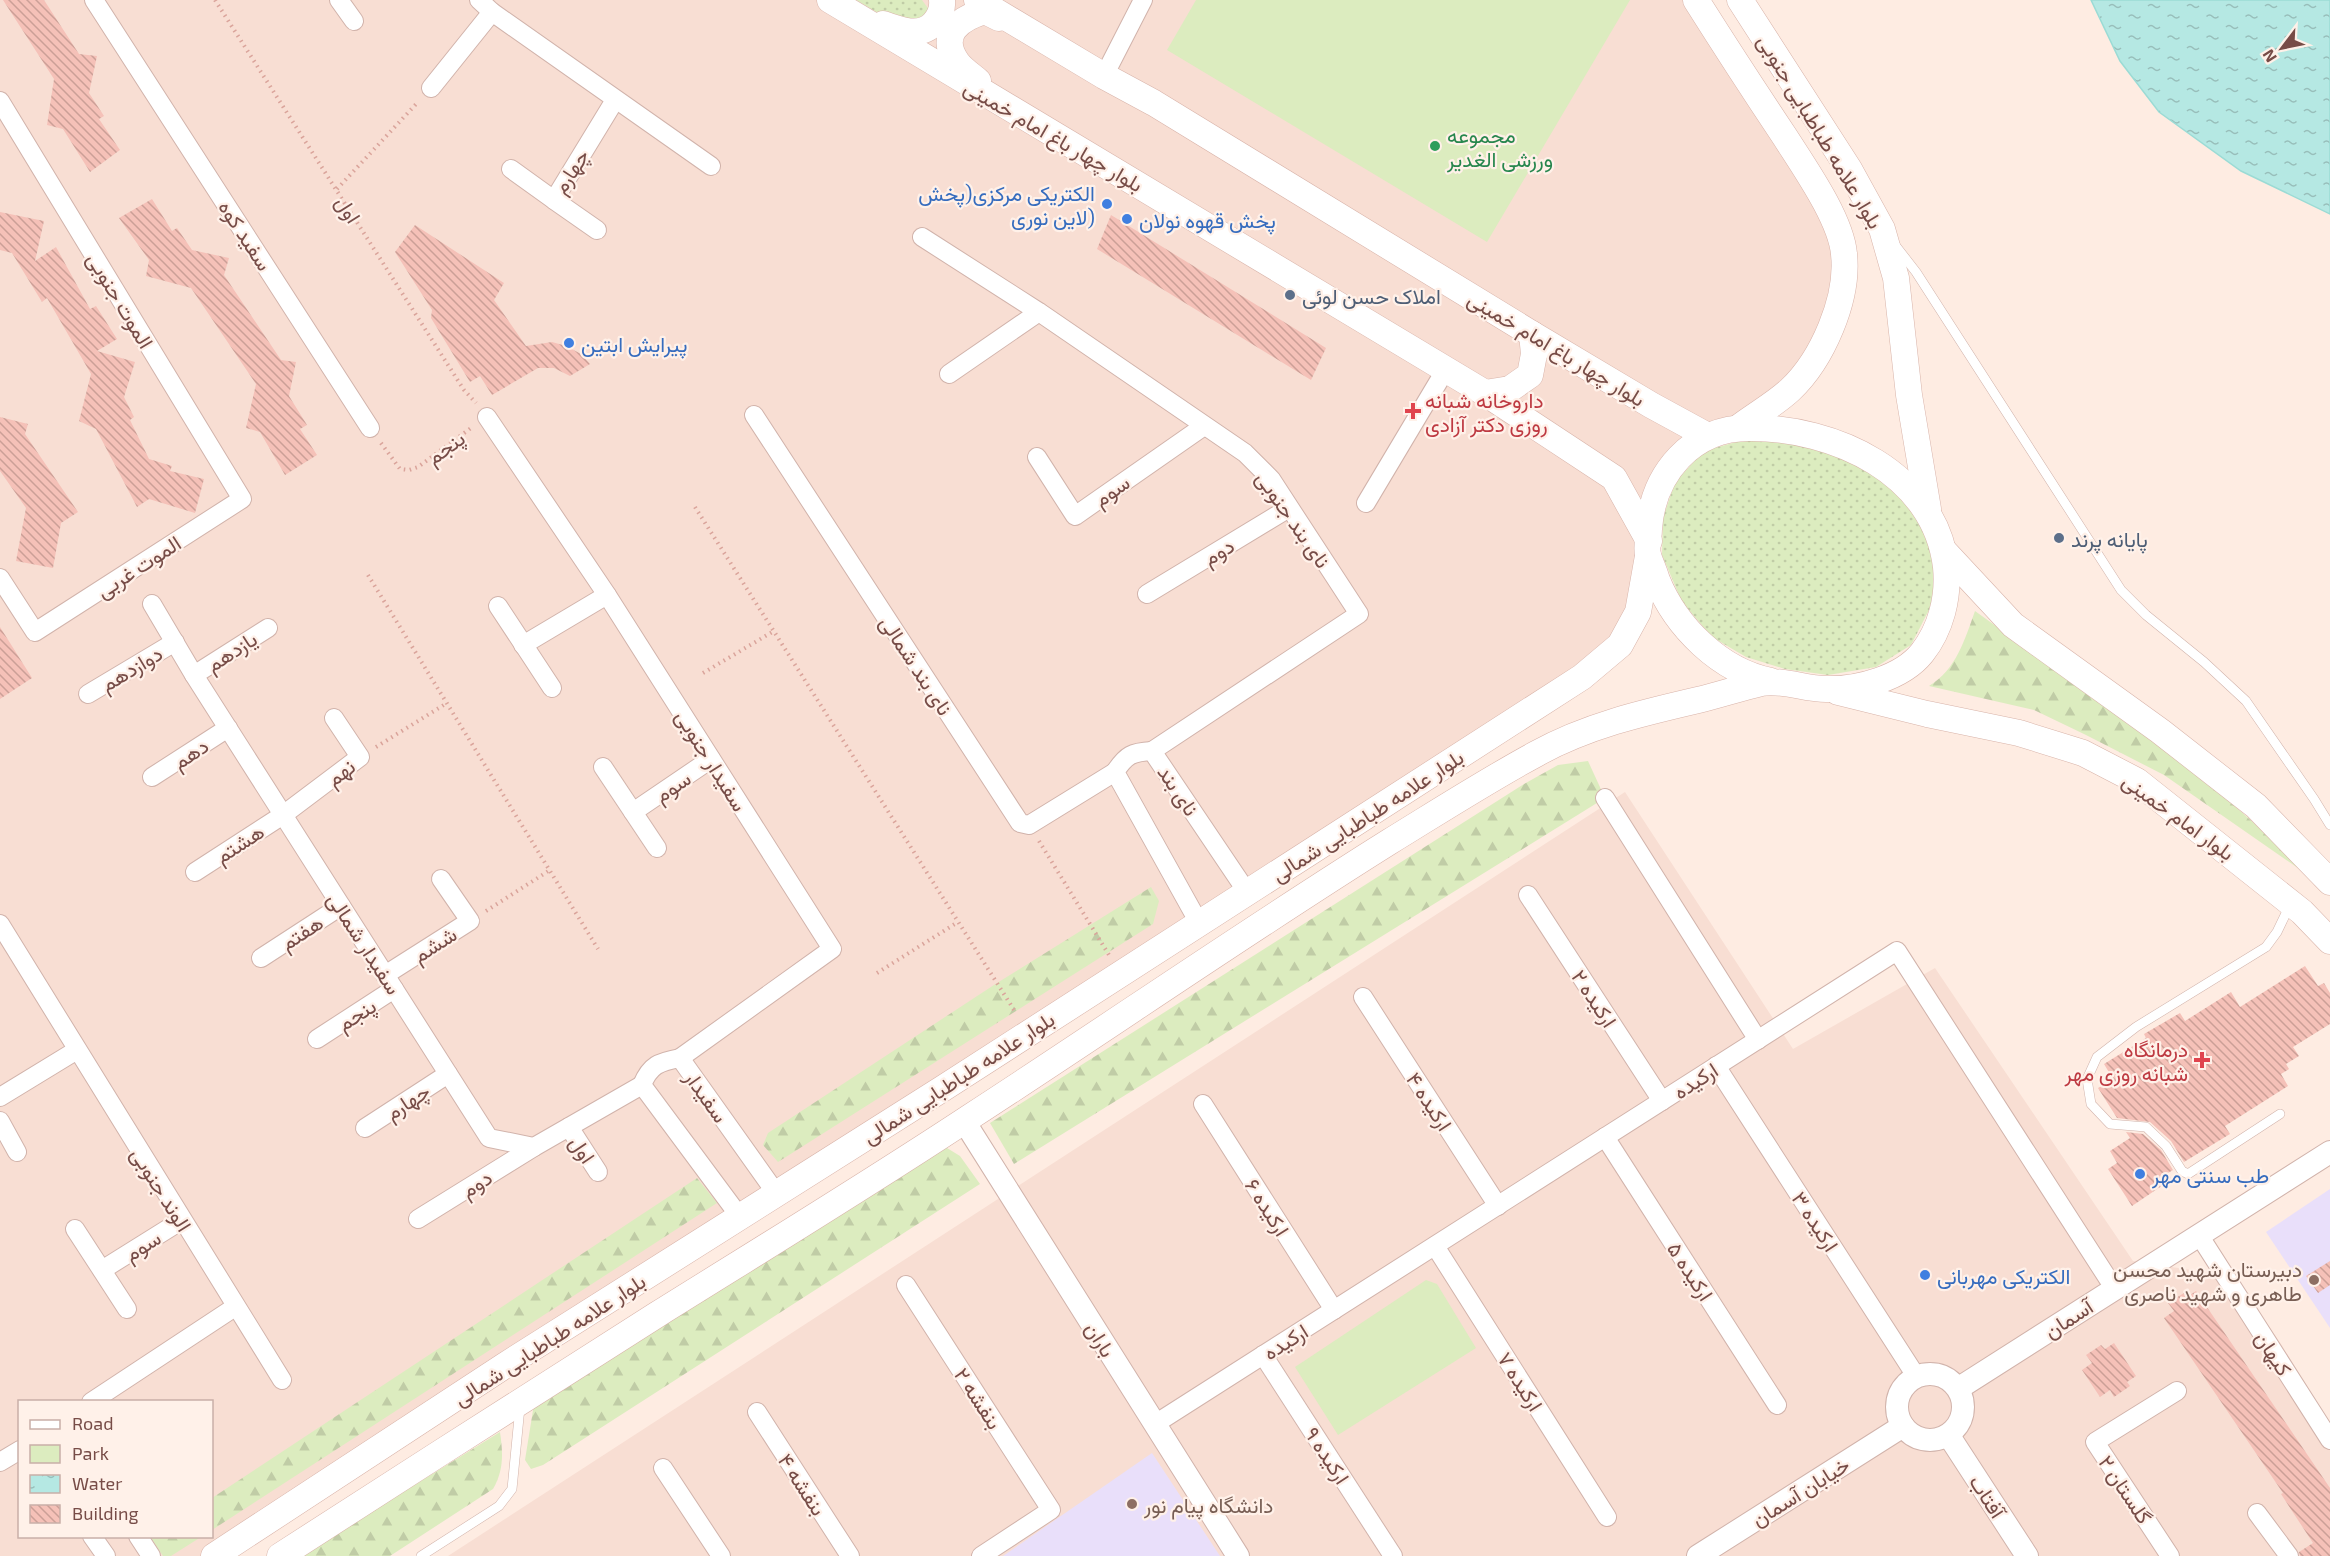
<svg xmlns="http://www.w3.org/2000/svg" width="2330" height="1556" font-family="'Exo 2',Vazirmatn,sans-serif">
  <defs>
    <pattern id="grass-dots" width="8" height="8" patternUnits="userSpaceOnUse" patternTransform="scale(1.5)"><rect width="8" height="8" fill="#dcecbf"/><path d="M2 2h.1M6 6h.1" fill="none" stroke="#c0cca6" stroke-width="1.8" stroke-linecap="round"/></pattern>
    <pattern id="forest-firs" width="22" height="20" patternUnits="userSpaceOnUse" patternTransform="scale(1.5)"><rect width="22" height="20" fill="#dcecbf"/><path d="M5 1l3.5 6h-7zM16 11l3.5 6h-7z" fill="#c0cca6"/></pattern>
    <pattern id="water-ripples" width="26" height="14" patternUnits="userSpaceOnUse" patternTransform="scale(1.5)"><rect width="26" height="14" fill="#b5e8e3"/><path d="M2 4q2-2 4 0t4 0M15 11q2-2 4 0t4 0" fill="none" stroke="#98beba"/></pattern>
    <pattern id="building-back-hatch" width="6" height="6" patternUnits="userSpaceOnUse" patternTransform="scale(1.5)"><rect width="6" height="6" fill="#f5c1b8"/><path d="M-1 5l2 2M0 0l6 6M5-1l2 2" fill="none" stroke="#cb9f97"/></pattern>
  </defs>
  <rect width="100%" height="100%" fill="#feece2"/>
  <g fill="#f8ded3" fill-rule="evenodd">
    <path d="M0 0H1688L1822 214 1836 269 1825 326 1798 368 1624 511 1641 555 1635 601 1602 666 205 1556H0ZM20 1402H212V1536H20Z"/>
    <path d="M1625 792 1793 1049 1935 968 2133 1261 2236 1277 2281 1344 2330 1424V1556H448Z"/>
  </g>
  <g fill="#e9dffa">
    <path d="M2330 1189V1328L2266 1232Z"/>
    <path d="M1152 1453 1220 1556H1003Z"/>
  </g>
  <g fill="url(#grass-dots)">
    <path d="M856 0H922L930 11 925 19 895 23Z"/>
    <path d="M1747 439 1808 444 1866 468 1913 507 1931 546 1936 587 1929 610 1911 645 1876 667 1828 675 1785 669 1746 657 1712 637 1682 602 1662 555 1663 518 1675 482 1704 451Z"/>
  </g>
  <g fill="url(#forest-firs)">
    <path d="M1975 611 2188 764 2325 887 2164 775 2086 735 2034 710 1929 686C1956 670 1965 639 1975 611Z"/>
    <path d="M1588 761 1605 798 1014 1164 990 1123 1524 784 1558 765Z"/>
    <path d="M1151 887 1159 901 1153 924 778 1162 763 1145 768 1133 997 983Z"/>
    <path d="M947 1148 960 1156 980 1184 543 1465 531 1469 525 1460 534 1404 930 1151Z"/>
    <path d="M697 1178 717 1203 212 1530V1498Z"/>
    <path d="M500 1432C503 1453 504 1470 493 1489L390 1556H300Z"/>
    <path d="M154 1536H201V1537L171 1556H163L151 1538Z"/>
  </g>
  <g fill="#dcecbf">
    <path d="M1196 0H1630L1487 242 1167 50Z"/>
    <path d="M1426 1280 1437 1284 1476 1348 1338 1435 1295 1367Z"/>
  </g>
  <path fill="url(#water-ripples)" stroke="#9bdbd5" stroke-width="1.5" d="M2091 0H2330V214L2241 171 2159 112 2120 61Z"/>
  <g fill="url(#building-back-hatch)">
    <path d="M3 0H44L79 54 97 56 89 93 104 116 99 119 120 150 90 172 63 129 47 125 54 79Z"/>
    <path d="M152 199 172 231 177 228 192 250 229 258 224 275 281 360 296 362 289 396 307 425 300 429 317 455 285 475 260 432 246 428 256 384 191 288 146 276 149 260 119 218Z"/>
    <path d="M0 212 44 221 35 261 56 247 90 309 96 306 117 339 97 351 135 362 124 397 134 417 130 420 149 459 172 466 170 471 204 479 195 513 149 499 137 507 96 429 79 421 91 374 47 298 42 302 12 253 0 250Z"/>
    <path d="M1111 215 1326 348 1311 380 1097 249Z"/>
    <path d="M415 225 504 283 494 300 526 346 552 342 566 346 581 354 590 364 570 376 554 368H538L492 395 480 376 470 382 431 318 432 310 395 252Z"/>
    <path d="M0 417 28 424 25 434 78 512 61 523 53 568 16 561 26 508 0 471Z"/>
    <path d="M0 627 32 678 0 699Z"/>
    <path d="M2305 966 2318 986 2324 983 2330 993V1024L2293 1047 2299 1056 2286 1064 2289 1069 2281 1074 2288 1086 2225 1126 2230 1134 2184 1162 2171 1141 2150 1122 2117 1118 2098 1088 2113 1079 2104 1064 2146 1038 2144 1034 2180 1013 2185 1021 2231 992 2240 1007Z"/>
    <path d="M2126 1132 2143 1134 2161 1150 2173 1170 2168 1173 2172 1179 2132 1206 2108 1169 2117 1163 2110 1151 2130 1138Z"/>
    <path d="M2330 1261V1285L2318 1293 2306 1276Z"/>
    <path d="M2196 1291 2330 1488V1556H2300L2299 1552 2313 1543 2281 1494 2283 1493 2164 1318 2174 1311 2168 1303 2184 1293 2187 1297Z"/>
    <path d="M2114 1343 2136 1376 2127 1382 2130 1386 2114 1397 2110 1390 2100 1397 2082 1370 2092 1363 2086 1355 2101 1345 2105 1349Z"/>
  </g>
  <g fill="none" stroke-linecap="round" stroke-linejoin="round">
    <g stroke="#d1b3ab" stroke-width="10">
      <g id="service">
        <path d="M1895 245 1916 272 2121 590 2146 615 2204 662 2246 701 2314 799 2330 825"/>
        <path d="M2280 1114 2188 1174 2182 1171 2166 1146 2146 1127 2110 1124 2091 1104 2087 1079 2097 1057 2136 1027 2266 947 2277 932 2290 905"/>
        <path d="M421 1556 499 1506 512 1489 520 1407"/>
      </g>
    </g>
    <g stroke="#d1b3ab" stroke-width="20">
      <g id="minor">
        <path d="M94 0 370 428"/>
        <path d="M339 0 354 21"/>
        <path d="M479 0 492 12 711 166"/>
        <path d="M1104 76 1143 0"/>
        <path d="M431 88 492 12"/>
        <path d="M0 101 242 499 35 632 0 578"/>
        <path d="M511 169 554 200 615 100"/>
        <path d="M554 200 597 230"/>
        <path d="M922 237 1039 312 1245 453 1271 479 1359 614 1152 751"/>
        <path d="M949 374 1039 312"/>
        <path d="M754 415 1020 823 1029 825 1115 772"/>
        <path d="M487 417 607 595 832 949 680 1058"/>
        <path d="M1037 457 1075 516 1204 426"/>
        <path d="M1366 503 1446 369"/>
        <path d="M1147 594 1289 508"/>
        <path d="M152 604 194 675 489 1138 534 1147 642 1085"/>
        <path d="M498 606 552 688"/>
        <path d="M523 645 607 595"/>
        <path d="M194 675 268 628"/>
        <path d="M88 694 175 642"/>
        <path d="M603 767 657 848"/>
        <path d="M152 777 228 728"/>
        <path d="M1605 798 1758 1040"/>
        <path d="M633 812 711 759"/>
        <path d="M195 872 283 815 360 757 334 718"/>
        <path d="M1528 895 1662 1101"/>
        <path d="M1199 923 1115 772C1126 755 1132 752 1152 751L1247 892"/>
        <path d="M0 924 282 1380"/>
        <path d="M261 958 341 906"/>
        <path d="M385 975 470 921 441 879"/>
        <path d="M1363 997 1498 1206"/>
        <path d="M317 1039 394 989"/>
        <path d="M1716 1066 1916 1376"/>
        <path d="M0 1097 77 1050"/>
        <path d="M1203 1104 1334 1310"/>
        <path d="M0 1121 17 1152"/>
        <path d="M569 1127 598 1172"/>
        <path d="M365 1128 448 1074"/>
        <path d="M1605 1137 1777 1405"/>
        <path d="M740 1217 642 1085C650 1065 659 1062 680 1058L776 1193"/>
        <path d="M418 1219 534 1147"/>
        <path d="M75 1229 127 1309"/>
        <path d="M2199 1235 2330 1440"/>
        <path d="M1435 1246 1607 1517"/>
        <path d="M102 1270 182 1220"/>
        <path d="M906 1285 1051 1510 981 1556"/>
        <path d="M1263 1355 1393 1556"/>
        <path d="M91 1402 235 1307"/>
        <path d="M757 1412 850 1556"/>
        <path d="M1155 1424 1897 951 2114 1288"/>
        <path d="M0 1462 20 1450"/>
        <path d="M663 1468 721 1556"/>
        <path d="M2257 1513 2289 1556"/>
        <path d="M92 1536 106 1556"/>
        <path d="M138 1536 151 1556"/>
        <path d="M2170 1556 2095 1442 2177 1391"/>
      </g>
    </g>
    <g stroke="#d1b3ab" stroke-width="24">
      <g id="tertiary">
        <path d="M964 1121 1238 1556"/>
        <circle cx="1930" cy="1407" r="33"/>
        <path d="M1959 1388 2330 1152"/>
        <path d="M1949 1436 2027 1556"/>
        <path d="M1698 1556 1903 1426"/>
      </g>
    </g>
    <g stroke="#d8b3a9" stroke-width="27">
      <g id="secondary">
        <path d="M830 0 1485 393 1614 478 1649 541"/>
        <path d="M977 0 1104 76 1154 103 1532 334 1651 405 1706 435"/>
        <path d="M1696 0C1725 46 1755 92 1785 137 1804 167 1841 219 1844 254 1849 299 1822 360 1790 390 1775 404 1755 415 1738 428"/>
        <path d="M1740 0 1849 169 1882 229 1896 278 1909 395 1928 509"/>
        <path d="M883 24C899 30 921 38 934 23 940 16 943 9 942 0"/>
        <path d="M978 81C971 75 962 69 957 62 937 34 961 18 985 11L999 18"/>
        <path d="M1485 393 1510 389 1530 375 1534 354 1532 334"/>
        <path d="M1944 551 2013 625 2160 731 2256 806 2330 882"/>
        <path d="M1838 692 1927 714 2019 733 2083 753 2137 781 2302 912 2330 941"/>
        <path d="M214 1556 504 1366 942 1089 1582 677 1620 645 1638 612 1648 556"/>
        <path d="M280 1556C406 1475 531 1394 658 1314 762 1249 867 1185 970 1117 1110 1026 1247 931 1389 842 1438 812 1486 781 1536 754 1586 726 1642 713 1698 700 1719 695 1740 688 1761 683 1783 679 1804 689 1826 689 1858 690 1902 678 1922 653 1941 629 1949 597 1946 567 1935 473 1834 427 1749 428 1692 428 1653 473 1649 529 1649 537 1646 546 1648 555 1648 557 1657 578 1657 580 1676 627 1720 671 1771 681"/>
      </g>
    </g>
    <g stroke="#daa49b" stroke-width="4" stroke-dasharray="1.5 4.5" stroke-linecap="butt">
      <path d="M215 0 464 390 476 403"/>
      <path d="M337 189 418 102"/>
      <path d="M381 443 400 469 409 470 418 467 471 428"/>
      <path d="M695 507 1016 1013"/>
      <path d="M368 575 598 949"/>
      <path d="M703 673 774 631"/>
      <path d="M376 747 447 703"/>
      <path d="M1039 841 1109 955"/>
      <path d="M486 911 550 870"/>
      <path d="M877 973 958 922"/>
    </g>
    <use href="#service" stroke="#fff" stroke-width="9"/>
    <use href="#minor" stroke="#fff" stroke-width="18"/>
    <use href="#tertiary" stroke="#fff" stroke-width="22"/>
    <use href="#secondary" stroke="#fff" stroke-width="26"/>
  </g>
  <circle fill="#2e9e5b" stroke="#fff1e9" stroke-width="2" cx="1435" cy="146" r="6"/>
  <g fill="#3f7fe0" stroke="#fff1e9" stroke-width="2">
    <circle cx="1107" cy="204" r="6"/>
    <circle cx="1127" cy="219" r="6"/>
    <circle cx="569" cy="343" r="6"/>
    <circle cx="2140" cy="1174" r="6"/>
    <circle cx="1925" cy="1275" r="6"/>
  </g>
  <g fill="#5c6f8a" stroke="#fff1e9" stroke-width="2">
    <circle cx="1290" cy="295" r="6"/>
    <circle cx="2059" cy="538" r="6"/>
  </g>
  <g fill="#e0444e" stroke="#fff1e9" stroke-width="2">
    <path d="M1410 402h6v6h6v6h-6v6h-6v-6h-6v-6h6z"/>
    <path d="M2199 1051h6v6h6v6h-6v6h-6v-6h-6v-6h6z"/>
  </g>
  <g fill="#8d6e63" stroke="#fff1e9" stroke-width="2">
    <circle cx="2314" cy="1280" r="6"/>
    <circle cx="1132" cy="1504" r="6"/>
  </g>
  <g text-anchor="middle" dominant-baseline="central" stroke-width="4.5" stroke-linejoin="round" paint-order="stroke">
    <g font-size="21" fill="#774c47" stroke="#fff1e9">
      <text transform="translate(1821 131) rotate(59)">بلوار علامه طباطبایی جنوبی</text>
      <text transform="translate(1054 135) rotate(30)">بلوار چهار باغ امام خمینی</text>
      <text transform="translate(570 171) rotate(-57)">چهارم</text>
      <text transform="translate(349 209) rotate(58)">اول</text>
      <text transform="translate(246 235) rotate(57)">سفید کوه</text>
      <text transform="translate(121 300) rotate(59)">الموت جنوبی</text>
      <text transform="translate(1557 348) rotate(31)">بلوار چهار باغ امام خمینی</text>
      <text transform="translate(445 447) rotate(-36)">پنجم</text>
      <text transform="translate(1111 490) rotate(-35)">سوم</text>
      <text transform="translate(1294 519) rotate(55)">نای بند جنوبی</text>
      <text transform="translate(1218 551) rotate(-31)">دوم</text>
      <text transform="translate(138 566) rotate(-33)">الموت غربی</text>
      <text transform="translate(231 651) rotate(-33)">یازدهم</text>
      <text transform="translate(917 665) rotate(57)">نای بند شمالی</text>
      <text transform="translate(131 668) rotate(-31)">دوازدهم</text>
      <text transform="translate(190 753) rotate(-33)">دهم</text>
      <text transform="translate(712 760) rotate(58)">سفیدار جنوبی</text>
      <text transform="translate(340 772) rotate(-38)">نهم</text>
      <text transform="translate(672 786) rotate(-34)">سوم</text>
      <text transform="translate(1179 790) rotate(56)">نای بند</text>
      <text transform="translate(1367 815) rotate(-33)">بلوار علامه طباطبایی شمالی</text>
      <text transform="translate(2179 816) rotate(36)">بلوار امام خمینی</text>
      <text transform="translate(239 843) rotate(-33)">هشتم</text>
      <text transform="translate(301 932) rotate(-33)">هفتم</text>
      <text transform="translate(365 943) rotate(57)">سفیدار شمالی</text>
      <text transform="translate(434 944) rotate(-33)">ششم</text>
      <text transform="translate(1595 998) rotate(57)">ارکیده ۲</text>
      <text transform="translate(356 1014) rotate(-33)">پنجم</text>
      <text transform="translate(958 1077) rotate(-33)">بلوار علامه طباطبایی شمالی</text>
      <text transform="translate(1695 1080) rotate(-33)">ارکیده</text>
      <text transform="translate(707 1096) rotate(55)">سفیدار</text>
      <text transform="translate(407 1101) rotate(-33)">چهارم</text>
      <text transform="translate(1430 1101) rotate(57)">ارکیده ۴</text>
      <text transform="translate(583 1149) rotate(56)">اول</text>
      <text transform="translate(476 1183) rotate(-32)">دوم</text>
      <text transform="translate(162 1189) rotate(58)">الوند جنوبی</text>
      <text transform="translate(1268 1207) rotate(58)">ارکیده ۶</text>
      <text transform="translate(1816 1221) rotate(57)">ارکیده ۳</text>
      <text transform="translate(142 1245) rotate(-32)">سوم</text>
      <text transform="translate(1691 1271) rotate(57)">ارکیده ۵</text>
      <text transform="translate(2068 1318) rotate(-33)">آسمان</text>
      <text transform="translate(549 1339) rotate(-33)">بلوار علامه طباطبایی شمالی</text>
      <text transform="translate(1101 1339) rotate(58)">باران</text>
      <text transform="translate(1285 1341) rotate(-32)">ارکیده</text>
      <text transform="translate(2274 1353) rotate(57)">کیهان</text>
      <text transform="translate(1521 1381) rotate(58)">ارکیده ۷</text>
      <text transform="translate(979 1398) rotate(57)">بنفشه ۲</text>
      <text transform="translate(1328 1455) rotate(57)">ارکیده ۹</text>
      <text transform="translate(803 1484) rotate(57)">بنفشه ۴</text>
      <text transform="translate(2126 1489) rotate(56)">گلستان ۲</text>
      <text transform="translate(1800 1491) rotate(-32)">خیابان آسمان</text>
      <text transform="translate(1988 1496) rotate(57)">آفتاب</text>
    </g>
    <g font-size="21" fill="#27864d" stroke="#fff1e9" text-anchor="start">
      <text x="1447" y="134">مجموعه<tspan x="1447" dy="24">ورزشی الغدیر</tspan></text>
    </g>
    <g font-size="21" fill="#366cbe" stroke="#fff1e9" text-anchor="start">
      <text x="1095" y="192" text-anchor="end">الکتریکی مرکزی(پخش<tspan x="1095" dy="24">لاین نوری)</tspan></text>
      <text x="1139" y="219">پخش قهوه نولان</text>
      <text x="581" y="343">پیرایش ابتین</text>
      <text x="2152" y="1174">طب سنتی مهر</text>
      <text x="1937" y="1275">الکتریکی مهربانی</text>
    </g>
    <g font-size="21" fill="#4e5e75" stroke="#fff1e9" text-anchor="start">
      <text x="1302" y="295">املاک حسن لوئی</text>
      <text x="2071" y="538">پایانه پرند</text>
    </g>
    <g font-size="21" fill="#be3a42" stroke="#fff1e9" text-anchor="start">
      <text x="1425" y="399">داروخانه شبانه<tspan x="1425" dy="24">روزی دکتر آزادی</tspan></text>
      <text x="2188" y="1048" text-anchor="end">درمانگاه<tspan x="2188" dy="24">شبانه روزی مهر</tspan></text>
    </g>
    <g font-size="21" fill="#785e54" stroke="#fff1e9" text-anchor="end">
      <text x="2302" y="1268">دبیرستان شهید محسن<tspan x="2302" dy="24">طاهری و شهید ناصری</tspan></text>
      <text x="1144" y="1504" text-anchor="start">دانشگاه پیام نور</text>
    </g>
  </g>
  <rect x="18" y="1400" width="195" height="138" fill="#fff1e9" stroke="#c9afa8" stroke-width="1.5"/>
  <rect x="30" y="1420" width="30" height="9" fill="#ffffff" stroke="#c9afa8" stroke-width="1.5"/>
  <text x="72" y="1430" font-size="18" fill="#774c47">Road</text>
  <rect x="30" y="1445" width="30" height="18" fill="#dcecbf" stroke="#c9afa8" stroke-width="1.5"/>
  <text x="72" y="1460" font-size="18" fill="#774c47">Park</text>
  <rect x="30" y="1475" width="30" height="18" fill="url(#water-ripples)" stroke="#c9afa8" stroke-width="1.5"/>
  <text x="72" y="1490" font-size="18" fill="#774c47">Water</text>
  <rect x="30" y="1505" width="30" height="18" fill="url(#building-back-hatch)" stroke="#c9afa8" stroke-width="1.5"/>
  <text x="72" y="1520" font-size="18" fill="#774c47">Building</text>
  <g transform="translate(2282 48) rotate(238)" stroke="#fff1e9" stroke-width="4.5" paint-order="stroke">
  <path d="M0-4.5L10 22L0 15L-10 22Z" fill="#774c47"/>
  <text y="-9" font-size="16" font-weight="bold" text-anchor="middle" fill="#774c47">N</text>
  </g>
</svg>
